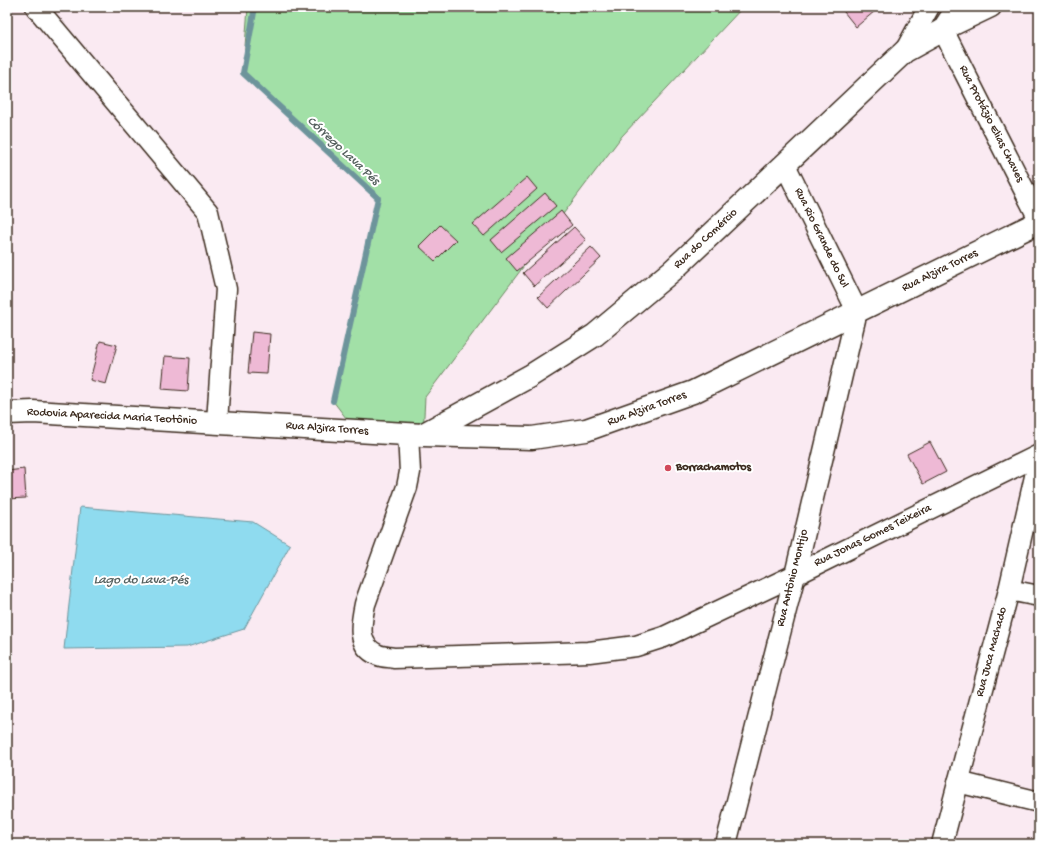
<svg xmlns="http://www.w3.org/2000/svg" width="1046" height="851" font-family="'Gochi Hand',sans-serif">
  <rect width="100%" height="100%" fill="#faeaf2"/>
  <filter id="ink" filterUnits="userSpaceOnUse"><feTurbulence type="fractalNoise" baseFrequency=".025" numOctaves="2"/><feDisplacementMap in="SourceGraphic" scale="8" xChannelSelector="R" yChannelSelector="G"/><feConvolveMatrix kernelMatrix="1 2 1 2 8 2 1 2 1" color-interpolation-filters="sRGB"/></filter>
  <g filter="url(#ink)">
    <path fill="#a2e0a7" stroke="#6e8562" d="M248 7H743L622 136 425 397 423 435 356 431 333 401 378 198 243 73Z"/>
    <path fill="#8fdbef" stroke="#6d949b" d="M80 507 253 522 290 545 244 629 187 647 64 649Z"/>
    <g fill="none" stroke-linecap="round" stroke-linejoin="round">
      <path stroke="#6d949b" stroke-width="6" d="M255 7 243 73 378 198 333 401"/>
    </g>
    <g fill="#eeb9d5" stroke="#3b2a1e">
      <path d="M840 7H872L875 11 856 27Z"/>
      <path d="M527 177 537 189 484 236 473 224Z"/>
      <path d="M545 193 556 206 501 252 491 240Z"/>
      <path d="M561 211 572 225 517 271 506 258Z"/>
      <path d="M440 225 456 240 435 261 419 246Z"/>
      <path d="M574 227 586 240 534 286 523 273Z"/>
      <path d="M591 247 601 258 548 308 538 297Z"/>
      <path d="M252 332 270 334 267 374 248 373Z"/>
      <path d="M100 341 117 345 106 384 90 380Z"/>
      <path d="M165 356 190 358 188 391 162 389Z"/>
      <path d="M930 442 946 472 923 484 907 454Z"/>
      <path d="M24 469 26 498 7 499V471Z"/>
    </g>
    <g fill="none" stroke-linecap="round" stroke-linejoin="round">
      <g stroke="#3b2a1e" stroke-width="23">
        <g id="street">
          <path d="M36 7 208 212 226 289 217 422"/>
          <path d="M991 7 943 30 1039 219"/>
          <path d="M905 51 929 7"/>
          <path d="M408 434 410 472 407 487 365 604C361 623 356 646 378 655 383 657 389 657 394 658L589 652 636 646 664 637 795 575 1039 455"/>
          <path d="M1009 590 1039 596"/>
          <path d="M958 782 1039 802"/>
          <path d="M726 844 795 575 857 311 785 165"/>
          <path d="M942 844 1009 590 1039 459"/>
        </g>
      </g>
      <g stroke="#3b2a1e" stroke-width="25">
        <g id="secondary">
          <path d="M7 413 33 412 356 431 423 435 532 438 586 430 693 392 1039 222"/>
          <path d="M424 434 530 376 595 335 673 270 905 51 943 30 958 7"/>
        </g>
      </g>
      <use href="#street" stroke="#fff" stroke-width="20"/>
      <use href="#secondary" stroke="#fff" stroke-width="22"/>
    </g>
  </g>
  <circle fill="#d1495b" stroke="#fff" stroke-width="1.5" cx="668" cy="468" r="4"/>
  <g text-anchor="middle" dominant-baseline="central" stroke-width="4" stroke-linejoin="round" paint-order="stroke">
    <g font-size="12" fill="#3b2a1e" stroke="#fff">
      <text transform="translate(991 124) rotate(63)">Rua Protázio Elias Chaves</text>
      <text transform="translate(821 238) rotate(64)">Rua Rio Grande do Sul</text>
      <text transform="translate(706 239) rotate(-43)">Rua do Comércio</text>
      <text transform="translate(940 271) rotate(-26)">Rua Alzira Torres</text>
      <text transform="translate(647 409) rotate(-20)">Rua Alzira Torres</text>
      <text transform="translate(112 417) rotate(3)">Rodovia Aparecida Maria Teotônio</text>
      <text transform="translate(327 429) rotate(4)">Rua Alzira Torres</text>
      <text transform="translate(873 536) rotate(-26)">Rua Jonas Gomes Teixeira</text>
      <text transform="translate(793 578) rotate(-76)">Rua Antônio Montijo</text>
      <text transform="translate(992 652) rotate(-75)">Rua Juca Machado</text>
    </g>
    <g font-size="12" font-weight="bold" fill="#3b2a1e" stroke="#fff" text-anchor="start">
      <text x="676" y="468">Borrachamotos</text>
    </g>
    <g font-size="13" font-style="italic" fill="#545f5d" stroke="#fff">
      <text transform="translate(343 151) rotate(43)">Córrego Lava Pés</text>
      <text x="141" y="580">Lago do Lava-Pés</text>
    </g>
  </g>
  <rect width="1046" height="851" fill="none" stroke="#fff" stroke-width="24"/>
  <rect x="12" y="12" width="1022" height="827" fill="none" stroke="#3b2a1e" stroke-width="1.5" filter="url(#ink)"/>
</svg>
